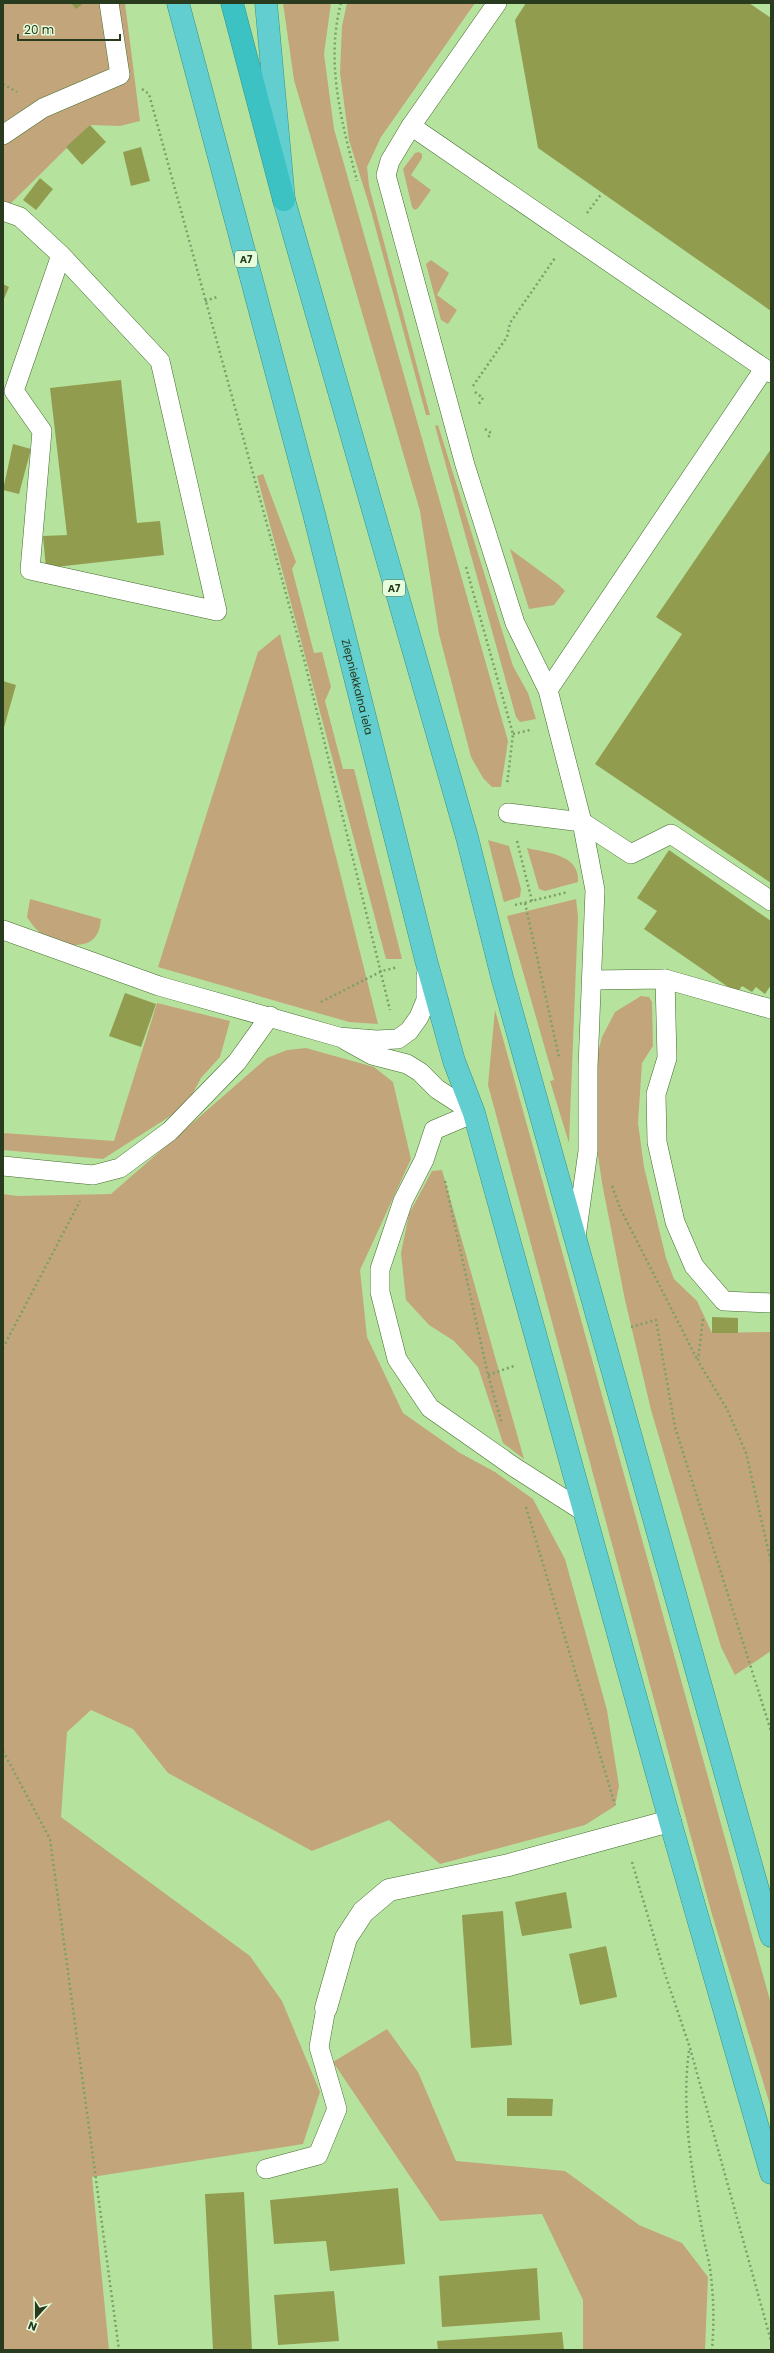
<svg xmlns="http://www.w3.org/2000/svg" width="774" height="2353" font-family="Poppins,sans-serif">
  <rect width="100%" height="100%" fill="#b5e39e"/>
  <g fill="#c3a57b">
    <path d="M3 3H125L140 121 120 126 90 125 3 211Z"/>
    <path d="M283 3H331L324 54 334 129 508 741 501 787H492L483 778 471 757 439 634 420 511 294 80Z"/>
    <path d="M347 3H475L381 137 367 167 369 186 430 415H426L371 211 349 140 340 73 342 26Z"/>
    <path d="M419 152 422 154V158L411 175 431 190 418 208 415 210 412 207 403 169 415 153Z"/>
    <path d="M431 260 449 273 437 295 457 310 448 324 441 320 426 264Z"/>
    <path d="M438 425 513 666 528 693 536 719 520 722 516 717 435 426Z"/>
    <path d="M263 474 296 562 292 569 314 653 322 652 331 687 325 701 343 769H354L402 959H386L257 476Z"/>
    <path d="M510 549 559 585 565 591 554 605 529 609Z"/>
    <path d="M280 634 378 1024 349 1022 158 967 258 652Z"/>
    <path d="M488 840 509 846 521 889 520 897 504 902 503 899Z"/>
    <path d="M527 848C547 853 580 854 578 882L545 891 539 889Z"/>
    <path d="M30 899 101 919C100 924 100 930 97 934 89 951 59 945 46 937 38 932 32 925 27 917Z"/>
    <path d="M576 899 578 917 569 1143 550 1081 554 1080 507 916Z"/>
    <path d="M641 996 649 997 652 1002 653 1046 642 1063 638 1123 644 1167 666 1258 674 1279 697 1301 712 1333 771 1332V1651L735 1675 721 1647 651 1410 625 1300 602 1183 594 1129 596 1060 602 1037 615 1012Z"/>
    <path d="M157 1003 230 1021 220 1057 201 1078 186 1106 103 1159 3 1150V1133L114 1141Z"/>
    <path d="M495 1010 771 2004V2108L711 1911 488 1085Z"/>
    <path d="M306 1048 374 1067 393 1082 411 1159 360 1270 367 1337 403 1413 460 1453 495 1472 533 1499 565 1559 607 1710 619 1786 615 1806 585 1825 440 1864 389 1820 312 1851 168 1773 133 1729 91 1710 67 1732 61 1817 250 1956 282 2001 320 2092 303 2144 92 2177 109 2350H3V1194L17 1196 111 1194 267 1058 287 1050Z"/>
    <path d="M442 1170 524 1459 503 1443 478 1367 454 1341 429 1325 406 1300 401 1253 409 1214 432 1171Z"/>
    <path d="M387 2029 418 2072 456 2161 565 2171 639 2225 682 2243 708 2277 705 2350H583V2300L542 2214 440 2221 333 2062Z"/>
  </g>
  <g fill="#929c4e">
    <path d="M71 3H84L76 9Z"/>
    <path d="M526 3H749L771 18V311L538 148 515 20Z"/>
    <path d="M90 125 106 142 82 165 66 147Z"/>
    <path d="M141 147 150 181 131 186 123 152Z"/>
    <path d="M40 178 53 189 36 210 23 200Z"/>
    <path d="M3 284 9 287 3 301Z"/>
    <path d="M121 380 137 523 160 521 164 555 46 568 43 536 67 535 50 388Z"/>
    <path d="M13 444 31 449 19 494 3 490Z"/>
    <path d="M771 449V883L595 764 682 634 656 617Z"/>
    <path d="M3 681 16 685 3 731Z"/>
    <path d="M669 850 771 921V985L765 994 756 987 752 992 742 986 737 993 644 929 657 911 637 898Z"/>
    <path d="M125 993 156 1004 141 1047 109 1036Z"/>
    <path d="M712 1317 738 1318V1333H712Z"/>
    <path d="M566 1892 572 1928 522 1936 515 1902Z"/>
    <path d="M503 1911 512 2045 471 2048 462 1915Z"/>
    <path d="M606 1946 617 1997 580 2005 569 1954Z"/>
    <path d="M507 2098 553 2099 552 2116H507Z"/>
    <path d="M398 2188 405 2264 330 2271 326 2241 274 2244 270 2200Z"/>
    <path d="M244 2192 252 2350H213L205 2194Z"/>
    <path d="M537 2268 540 2320 442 2327 439 2276Z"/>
    <path d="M334 2291 339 2341 278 2345 274 2295Z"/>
    <path d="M562 2332 564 2350H438L437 2341Z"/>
  </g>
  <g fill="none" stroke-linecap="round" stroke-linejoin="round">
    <g stroke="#446c2d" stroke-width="20">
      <g id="service">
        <path d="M497 3 411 126 390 161 386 175 465 465 515 623 548 690 582 822 595 890 588 1067V1151L576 1237"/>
        <path d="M411 126 771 373"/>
        <path d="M3 135 43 108 120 75 109 3"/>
        <path d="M3 211 20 217 61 255 14 391 42 431 30 570 217 611 160 361 61 255"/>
        <path d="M548 690 764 369"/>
        <path d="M508 813 582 822 631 854 671 834 771 901"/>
        <path d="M3 930 159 986 339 1037 376 1040 398 1039 409 1031 419 1017 426 1000V975"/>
        <path d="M665 979 667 1058 656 1094 657 1142 675 1222 694 1266 724 1301 771 1303"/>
        <path d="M592 980 665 979 771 1009"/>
        <path d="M345 1040 372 1055 407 1064 420 1072 437 1089 474 1113"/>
        <path d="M474 1113 434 1130 424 1160 403 1201 380 1269V1292L397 1359 430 1408 514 1467 586 1513"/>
        <path d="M3 1166 93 1175 120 1168 170 1131 237 1062 270 1016"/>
        <path d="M266 2169 318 2155 337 2109 319 2047 326 2008"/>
      </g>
    </g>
    <g stroke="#446c2d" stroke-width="23">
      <path id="minor" d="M326 2008 346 1938 363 1912 389 1890 509 1865 670 1821"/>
    </g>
    <g stroke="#35938a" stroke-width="23">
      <g id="trunk">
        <path id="s1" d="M178 3 314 514 426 960 454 1061 474 1113 670 1821 771 2173"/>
        <path d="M266 3 284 200 467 837 502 977 771 1936"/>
      </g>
    </g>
    <g stroke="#35938a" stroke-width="23">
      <path id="motorway" d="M232 3 284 200"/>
    </g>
    <g stroke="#7c9f6a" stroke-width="2.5" stroke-dasharray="2 3" stroke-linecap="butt">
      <path d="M341 3C325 63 342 123 357 181"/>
      <path d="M3 84 17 92"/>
      <path d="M142 89 149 94 305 663 390 1010"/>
      <path d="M587 213 602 193"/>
      <path d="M205 301 217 297"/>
      <path d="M473 386 507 337 510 323 555 258"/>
      <path d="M475 392 483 398 478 405"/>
      <path d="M485 429 491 433 487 439"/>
      <path d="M466 567 513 734 507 785"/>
      <path d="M513 734 530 730"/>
      <path d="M517 841 532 901"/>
      <path d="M525 903 559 1057"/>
      <path d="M515 905 568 892"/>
      <path d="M321 1002 382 971 398 967"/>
      <path d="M445 1181 488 1375 502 1424"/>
      <path d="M612 1186 620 1208 698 1361"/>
      <path d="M703 1319 698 1361 727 1409 746 1453 771 1562"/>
      <path d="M631 1327 656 1320 675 1427 771 1731"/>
      <path d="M3 1348 80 1201"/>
      <path d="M488 1375 514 1366"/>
      <path d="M526 1507 615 1805"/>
      <path d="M3 1751 50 1839 119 2350"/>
      <path d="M632 1862 664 1971 690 2048 771 2341"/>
      <path d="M689 2051C681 2107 692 2174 702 2229 704 2245 710 2261 711 2277 714 2301 714 2326 712 2350"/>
    </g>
    <use href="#service" stroke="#fff" stroke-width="19"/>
    <use href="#minor" stroke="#fff" stroke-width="22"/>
    <use href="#trunk" stroke="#63cecf" stroke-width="22"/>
    <use href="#motorway" stroke="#3cc2c3" stroke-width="22"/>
  </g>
  <g text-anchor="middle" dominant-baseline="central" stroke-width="4" stroke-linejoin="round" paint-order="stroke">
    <g fill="#e5fdda" stroke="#617557" stroke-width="1">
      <rect x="235" y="251" width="22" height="16" rx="3"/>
      <rect x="383" y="580" width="22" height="16" rx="3"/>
    </g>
    <g font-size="10" font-weight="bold" fill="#283b1f">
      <text x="246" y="259">A7</text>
      <text x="394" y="588">A7</text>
    </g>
    <g font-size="11" fill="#283b1f" stroke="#e5fdda">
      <text stroke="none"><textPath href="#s1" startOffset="707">Ziepniekkalna iela</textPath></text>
    </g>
  </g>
  <rect width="774" height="2353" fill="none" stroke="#283b1f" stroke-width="8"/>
  <g transform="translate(36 2317) rotate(201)" stroke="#e5fdda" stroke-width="3" paint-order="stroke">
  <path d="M0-3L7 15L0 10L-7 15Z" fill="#283b1f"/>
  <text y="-6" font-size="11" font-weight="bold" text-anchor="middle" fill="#283b1f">N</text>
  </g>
  <path d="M18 34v6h102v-6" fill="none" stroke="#283b1f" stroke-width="2"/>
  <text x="24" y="34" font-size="12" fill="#283b1f" stroke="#e5fdda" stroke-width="3" paint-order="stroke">20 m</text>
</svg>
